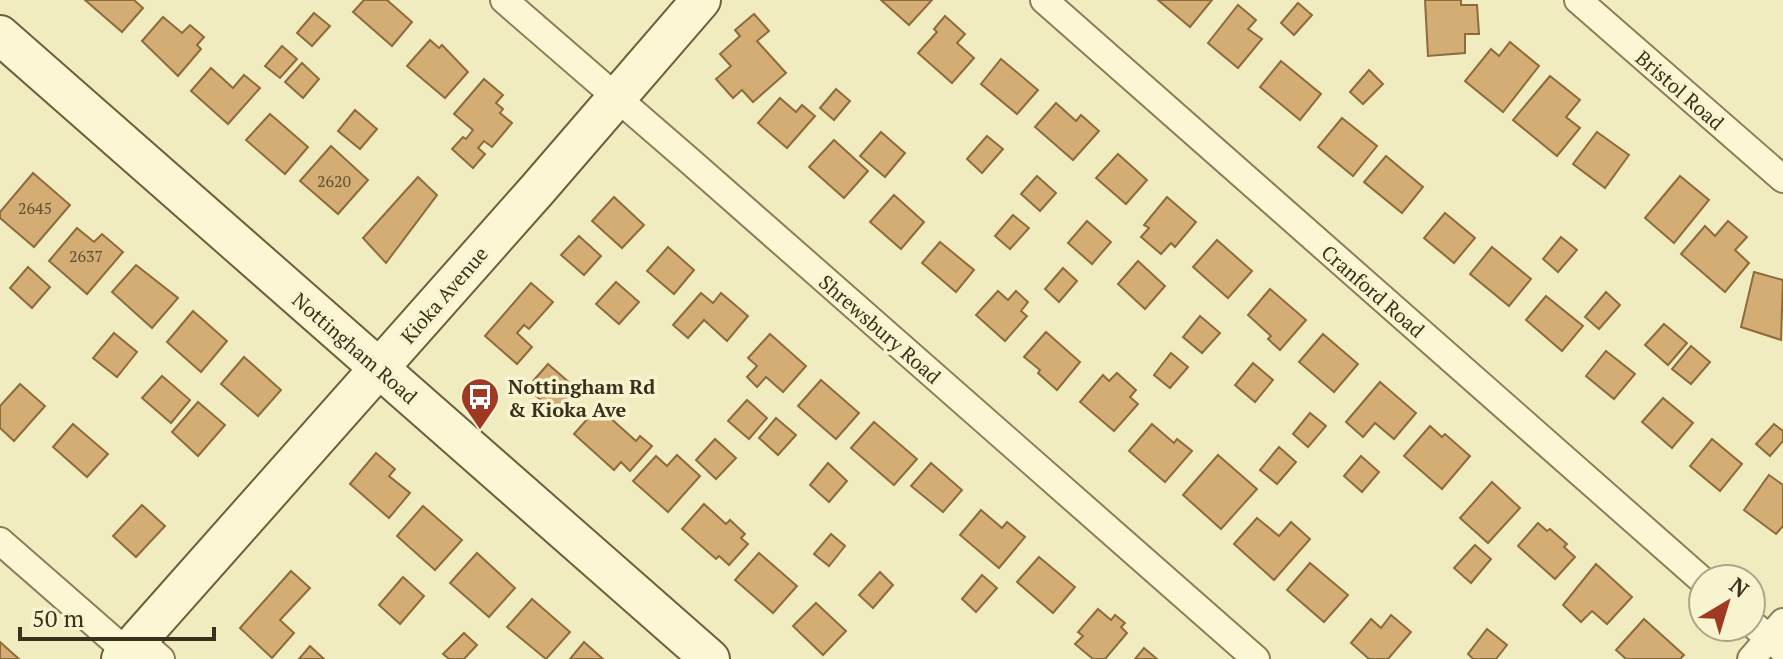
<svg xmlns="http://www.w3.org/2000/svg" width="1783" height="659" font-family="'PT Serif',serif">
  <rect width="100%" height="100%" fill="#f1ecc0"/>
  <g fill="#d3ad73" stroke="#8d6b3a" stroke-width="2">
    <path d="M85 0H134L143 8 122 32Z"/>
    <path d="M364 0H387L412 22 392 46 353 12Z"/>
    <path d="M881 0H932L909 25Z"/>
    <path d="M1158 0H1212L1190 27Z"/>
    <path d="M1425 0H1461V5H1477L1479 34H1465V53L1428 56Z"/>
    <path d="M1298 3 1312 15 1294 35 1281 23Z"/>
    <path d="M1238 5 1256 20 1248 29 1262 39 1238 68 1208 43Z"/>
    <path d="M314 13 330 26 312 46 297 33Z"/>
    <path d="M754 14 769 31 757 41 786 73 753 102 742 90 733 98 716 79 731 66 720 54 740 36 735 30Z"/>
    <path d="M945 16 965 34 957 43 974 58 952 83 918 53 937 32 934 29Z"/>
    <path d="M163 17 182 33 190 25 204 37 197 45 201 49 178 76 142 41Z"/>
    <path d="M430 40 439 48 442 45 468 72 445 98 407 66Z"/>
    <path d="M1510 42 1539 66 1503 112 1465 81 1491 49 1499 56Z"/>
    <path d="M282 46 297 59 280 78 265 66Z"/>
    <path d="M1001 59 1038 90 1017 114 981 84Z"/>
    <path d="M1281 61 1321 94 1300 120 1260 87Z"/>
    <path d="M302 63 319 79 303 98 285 82Z"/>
    <path d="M211 68 233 88 244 75 260 88 228 124 191 91Z"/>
    <path d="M1369 70 1383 84 1363 104 1350 92Z"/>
    <path d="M1550 76 1580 100 1566 117 1580 128 1557 156 1513 120Z"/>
    <path d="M484 79 503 95 496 103 503 109 500 113 512 123 492 147 484 141 478 148 485 154 473 168 452 149 463 137 466 139 473 130 454 114Z"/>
    <path d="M836 89 850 101 834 120 820 108Z"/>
    <path d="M780 98 796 112 802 105 815 116 787 148 758 123Z"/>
    <path d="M1056 103 1076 121 1081 115 1099 131 1073 160 1035 127Z"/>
    <path d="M355 110 377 129 360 149 338 131Z"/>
    <path d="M270 114 308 147 285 174 246 140Z"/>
    <path d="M1342 118 1377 146 1353 176 1318 147Z"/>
    <path d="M881 132 905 153 885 177 860 156Z"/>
    <path d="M1597 132 1629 155 1605 188 1573 164Z"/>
    <path d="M987 136 1003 149 982 173 967 159Z"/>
    <path d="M834 140 868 171 844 198 809 167Z"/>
    <path d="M331 146 368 180 338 214 300 181Z"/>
    <path d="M1118 154 1147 180 1126 204 1096 178Z"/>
    <path d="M1386 156 1423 187 1402 213 1364 182Z"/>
    <path d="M33 173 70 205 34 247 0 218V212Z"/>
    <path d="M1037 176 1056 193 1040 211 1021 194Z"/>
    <path d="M1680 176 1709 200 1674 243 1645 218Z"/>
    <path d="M418 177 437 195 386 263 363 238Z"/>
    <path d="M894 195 924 222 901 249 870 222Z"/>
    <path d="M614 197 644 225 622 248 592 221Z"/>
    <path d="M1167 197 1196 222 1175 247 1171 243 1161 254 1141 237 1149 228 1144 225Z"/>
    <path d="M1445 213 1475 238 1454 263 1424 238Z"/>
    <path d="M1013 215 1029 228 1010 249 995 236Z"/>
    <path d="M1087 221 1111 242 1092 264 1068 243Z"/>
    <path d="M1728 221 1747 237 1735 250 1749 263 1725 292 1681 254 1705 226 1715 236Z"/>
    <path d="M77 228 94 242 102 234 123 252 87 294 49 261Z"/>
    <path d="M579 236 601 256 584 275 561 255Z"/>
    <path d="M1561 237 1577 250 1558 272 1543 259Z"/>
    <path d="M1217 240 1252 271 1228 298 1193 267Z"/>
    <path d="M940 242 974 270 956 292 922 263Z"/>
    <path d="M668 247 694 270 674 294 647 271Z"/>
    <path d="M1492 247 1531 279 1509 306 1470 274Z"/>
    <path d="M1138 261 1165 286 1145 309 1118 284Z"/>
    <path d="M136 265 178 298 152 328 112 292Z"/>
    <path d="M28 267 50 287 32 308 10 288Z"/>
    <path d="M1063 268 1077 281 1059 302 1045 289Z"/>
    <path d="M1754 272 1783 280 1781 340 1741 327Z"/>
    <path d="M616 282 639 302 619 324 596 304Z"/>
    <path d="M531 283 553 302 529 329 524 325 517 333 532 347 517 364 485 336Z"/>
    <path d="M1270 289 1306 320 1280 350 1268 339 1271 336 1248 315Z"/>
    <path d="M998 291 1008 300 1016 291 1028 302 1021 311 1027 316 1005 341 976 315Z"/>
    <path d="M1606 292 1620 305 1599 329 1585 317Z"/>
    <path d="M701 293 713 303 721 293 748 316 727 341 704 320 688 338 673 325Z"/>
    <path d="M1546 296 1583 326 1562 351 1526 320Z"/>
    <path d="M193 311 227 341 201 372 167 342Z"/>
    <path d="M1200 316 1220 333 1202 353 1183 337Z"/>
    <path d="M1664 324 1687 343 1668 365 1645 345Z"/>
    <path d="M1046 332 1080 362 1057 390 1038 373 1040 370 1024 357Z"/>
    <path d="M114 333 137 352 117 377 93 358Z"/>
    <path d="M770 334 806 366 783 392 766 377 757 387 747 377 757 366 748 358Z"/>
    <path d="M1323 334 1358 364 1334 392 1299 362Z"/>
    <path d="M1691 346 1710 362 1691 384 1672 369Z"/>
    <path d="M1606 351 1635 374 1614 399 1586 376Z"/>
    <path d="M1171 353 1188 367 1170 388 1154 375Z"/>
    <path d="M244 357 281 390 258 416 221 384Z"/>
    <path d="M1253 363 1273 380 1255 402 1235 385Z"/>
    <path d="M548 364 578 390 557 414 527 388Z"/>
    <path d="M1117 373 1136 390 1130 397 1138 404 1114 431 1080 402 1103 375 1109 381Z"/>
    <path d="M162 376 190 400 171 423 142 398Z"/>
    <path d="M821 380 859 413 836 439 798 406Z"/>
    <path d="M1380 382 1416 413 1394 439 1375 423 1363 437 1346 422Z"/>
    <path d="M20 384 45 406 14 441 0 428V406Z"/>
    <path d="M1663 398 1693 423 1672 448 1642 422Z"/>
    <path d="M747 400 767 418 749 439 728 421Z"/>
    <path d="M198 402 225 425 198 456 172 432Z"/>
    <path d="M598 407 636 441 640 436 652 446 630 471 621 462 614 470 574 434Z"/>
    <path d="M1310 413 1326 426 1308 447 1293 434Z"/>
    <path d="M776 418 796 435 778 455 759 438Z"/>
    <path d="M874 422 917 459 894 485 851 448Z"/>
    <path d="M73 424 108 454 87 477 53 447Z"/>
    <path d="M1152 424 1174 443 1177 439 1192 451 1165 482 1129 451Z"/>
    <path d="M1774 424 1783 431V441L1770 456 1756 444Z"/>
    <path d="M1430 426 1442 437 1445 434 1470 456 1442 489 1404 456Z"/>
    <path d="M715 439 736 458 716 479 696 460Z"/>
    <path d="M1712 439 1742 464 1720 491 1690 466Z"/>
    <path d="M1279 447 1296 462 1277 484 1260 470Z"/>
    <path d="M376 453 395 469 389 476 410 493 389 518 350 484Z"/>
    <path d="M677 455 700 476 668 512 633 481 656 456 667 466Z"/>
    <path d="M1218 455 1257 489 1221 529 1183 495Z"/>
    <path d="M1361 456 1379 472 1362 492 1344 476Z"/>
    <path d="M828 463 847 481 829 502 810 485Z"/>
    <path d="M931 463 962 490 943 512 911 486Z"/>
    <path d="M1769 475 1783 485V526L1776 534 1744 510Z"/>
    <path d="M1492 482 1520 508 1488 543 1460 518Z"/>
    <path d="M704 504 726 524 730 520 745 534 741 538 748 544 729 565 719 556 716 559 682 529Z"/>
    <path d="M142 505 165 526 136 557 113 536Z"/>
    <path d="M423 506 462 540 435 570 397 536Z"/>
    <path d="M981 510 1002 528 1007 522 1025 537 999 568 960 535Z"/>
    <path d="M1257 518 1279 536 1291 522 1310 539 1274 580 1234 544Z"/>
    <path d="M1538 523 1547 531 1550 529 1567 544 1564 547 1575 557 1555 579 1518 546Z"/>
    <path d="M831 534 845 546 829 566 814 554Z"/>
    <path d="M1475 545 1491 559 1471 583 1454 568Z"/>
    <path d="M477 553 515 588 489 617 450 583Z"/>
    <path d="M759 553 797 586 773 613 735 580Z"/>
    <path d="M1039 557 1075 587 1053 613 1017 582Z"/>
    <path d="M1310 563 1348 595 1324 622 1287 590Z"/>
    <path d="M1596 564 1632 597 1607 624 1592 611 1581 622 1563 605Z"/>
    <path d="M291 571 310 588 280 620 294 633 272 658 240 628Z"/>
    <path d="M880 572 893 585 873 608 859 595Z"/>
    <path d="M982 575 997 588 976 612 962 599Z"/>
    <path d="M403 577 424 596 400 624 379 605Z"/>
    <path d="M532 599 570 632 546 659 507 627Z"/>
    <path d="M816 603 846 631 823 655 793 626Z"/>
    <path d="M1098 609 1111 620 1115 615 1125 623 1121 627 1127 633 1105 659H1093L1075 644 1083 636 1078 632Z"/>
    <path d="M1391 615 1411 632 1388 659H1369L1351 643 1371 619 1381 628Z"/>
    <path d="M1644 619 1684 655 1680 659H1626L1616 650Z"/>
    <path d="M1487 629 1507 645 1496 659H1473L1468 654Z"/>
    <path d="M464 633 477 645 464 659H449L443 654Z"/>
    <path d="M0 642 19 659H0Z"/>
    <path d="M584 642 603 659H570Z"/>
    <path d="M310 646 324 659H299Z"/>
    <path d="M1144 648 1157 659H1135Z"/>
  </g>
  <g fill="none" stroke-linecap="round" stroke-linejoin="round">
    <g stroke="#8c7d56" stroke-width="30">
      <g id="street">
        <path d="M504 0 691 162 1256 659"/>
        <path d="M1044 0 1703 581"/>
        <path d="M1578 0 1783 179"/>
        <path d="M0 541 127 652"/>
        <path d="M1751 623 1783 650"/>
        <path d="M138 639 161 659"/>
        <path d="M1751 659 1783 622"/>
      </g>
    </g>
    <g stroke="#6e5e3a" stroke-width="42">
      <g id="secondary">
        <path d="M0 35 710 659"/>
        <path d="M121 659 537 190 701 0"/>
      </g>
    </g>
    <use href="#street" stroke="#fbf7d4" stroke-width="26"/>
    <use href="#secondary" stroke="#fbf7d4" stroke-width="38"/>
  </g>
  <defs>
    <g id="bus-pin" transform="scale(2)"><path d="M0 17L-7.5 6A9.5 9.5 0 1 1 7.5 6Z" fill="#a03922" stroke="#f8f4d0"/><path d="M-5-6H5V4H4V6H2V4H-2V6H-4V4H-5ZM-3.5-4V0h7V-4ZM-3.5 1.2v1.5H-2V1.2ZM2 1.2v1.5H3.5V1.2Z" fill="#fff"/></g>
  </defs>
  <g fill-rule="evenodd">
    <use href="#bus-pin" x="480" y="397"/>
  </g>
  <g text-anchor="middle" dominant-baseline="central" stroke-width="7" stroke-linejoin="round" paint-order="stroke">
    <g font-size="16" fill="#605032">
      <text x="334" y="181">2620</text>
      <text x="35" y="208">2645</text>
      <text x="86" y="256">2637</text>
    </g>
    <g font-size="20" fill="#3a311c" stroke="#f8f4d0">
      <text transform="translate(1680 90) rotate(41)">Bristol Road</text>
      <text transform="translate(1373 291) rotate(41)">Cranford Road</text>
      <text transform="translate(444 295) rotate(-49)">Kioka Avenue</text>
      <text transform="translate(880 329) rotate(41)">Shrewsbury Road</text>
      <text transform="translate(355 348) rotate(41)">Nottingham Road</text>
    </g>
    <g font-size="20" font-weight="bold" fill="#3a311c" stroke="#f8f4d0" text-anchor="start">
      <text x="508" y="386">Nottingham Rd<tspan x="508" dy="23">&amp; Kioka Ave</tspan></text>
    </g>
  </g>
  <g transform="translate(1727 603) rotate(38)"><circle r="38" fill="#f8f4d0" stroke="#aca688" stroke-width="2"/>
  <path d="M0-6L14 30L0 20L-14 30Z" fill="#a03922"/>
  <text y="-12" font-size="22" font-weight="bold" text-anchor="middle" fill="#3a311c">N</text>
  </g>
  <path d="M20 627v12h194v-12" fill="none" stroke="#3a311c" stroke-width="4"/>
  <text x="32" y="627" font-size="24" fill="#3a311c" stroke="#f8f4d0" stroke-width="6" paint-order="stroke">50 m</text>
</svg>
